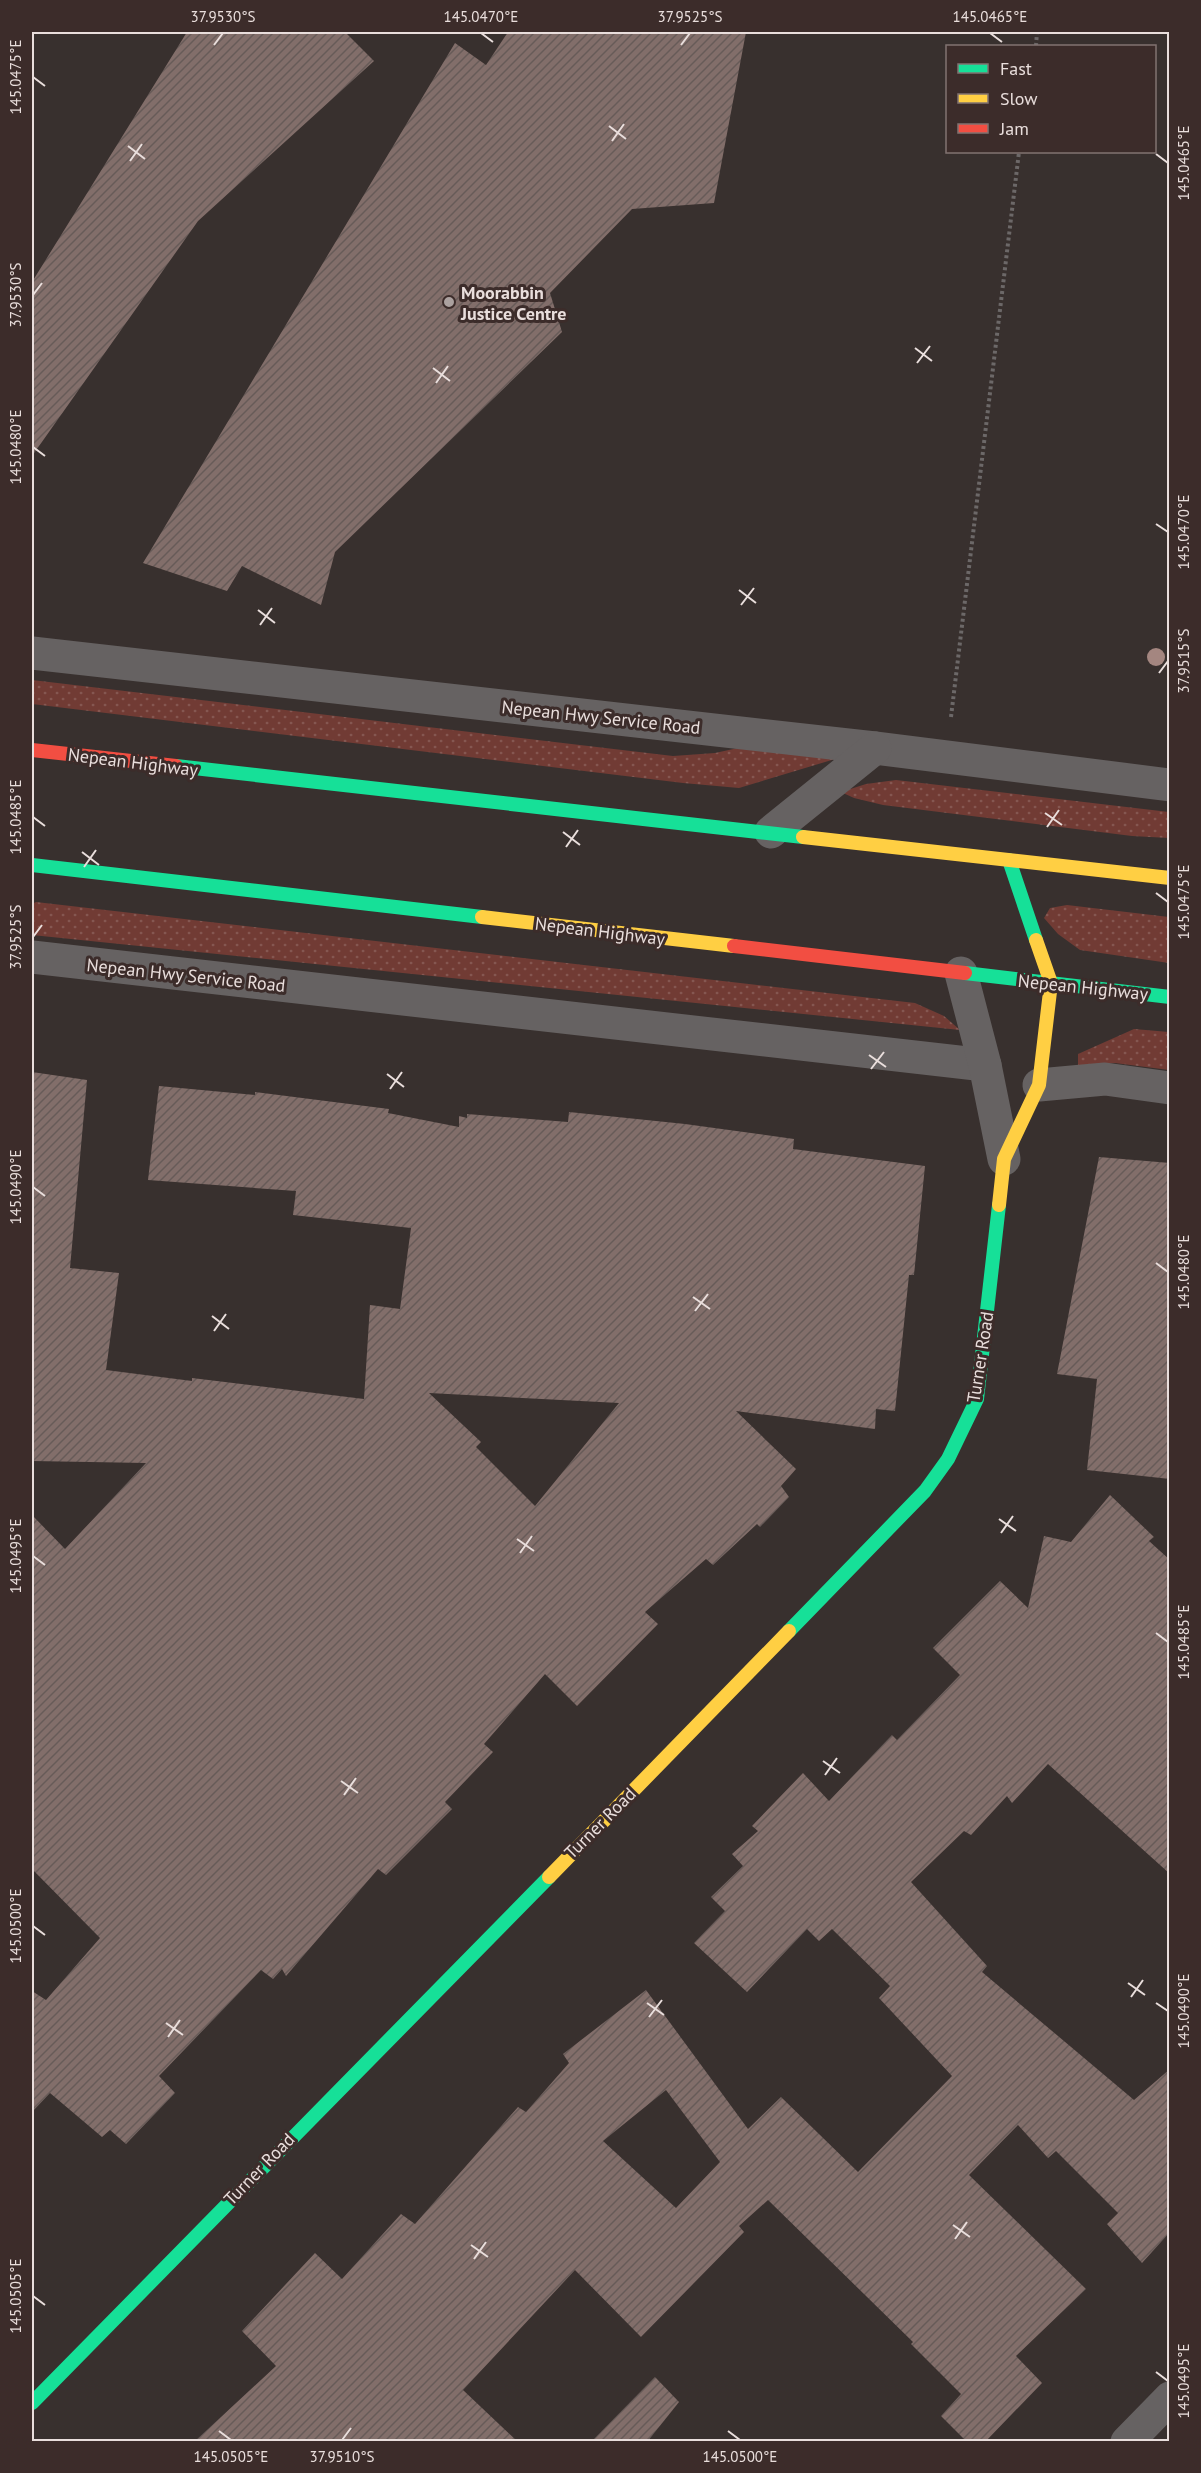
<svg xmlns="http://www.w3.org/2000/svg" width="1201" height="2473" font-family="'PT Sans',sans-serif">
  <defs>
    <pattern id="grass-dots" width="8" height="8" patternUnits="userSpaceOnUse" patternTransform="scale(1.5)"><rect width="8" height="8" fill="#713b34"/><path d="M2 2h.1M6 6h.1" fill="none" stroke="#855751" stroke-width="1.8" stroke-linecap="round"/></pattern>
    <pattern id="building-hatch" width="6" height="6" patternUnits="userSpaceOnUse" patternTransform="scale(1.5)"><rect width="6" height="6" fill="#826e6a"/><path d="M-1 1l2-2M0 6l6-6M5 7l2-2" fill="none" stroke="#675b58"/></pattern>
  </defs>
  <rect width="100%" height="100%" fill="#38302e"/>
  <g fill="url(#grass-dots)">
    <path d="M32 680 673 756 715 753 747 746 835 759 739 788 683 783 32 704Z"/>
    <path d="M896 780 1169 812V838L1132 836 883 805 854 798 841 792 866 784Z"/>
    <path d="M36 902 915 1003 944 1016 960 1030 32 935V904Z"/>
    <path d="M1067 905 1169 917V963L1080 950 1058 934 1044 918 1050 908Z"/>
    <path d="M1134 1029 1169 1032V1070L1115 1063 1078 1066V1054Z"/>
  </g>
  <g fill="url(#building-hatch)" fill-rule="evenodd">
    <path d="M187 32H345L374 61 198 221 32 456V282Z"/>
    <path d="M508 32H746L714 203 632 209 550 293 562 332 335 552 321 605 242 566 227 591 143 563 455 43 486 65Z"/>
    <path d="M32 1072 87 1080 70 1268 119 1273 106 1370 192 1381V1378L364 1399 370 1305 400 1309 411 1228 293 1215 296 1191 148 1180 159 1086 255 1095V1092L389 1109 388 1113 459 1127V1116L467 1118V1114L568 1122 569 1112 685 1124 794 1139 793 1149 925 1166 914 1275H909L895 1411 876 1409 875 1429 736 1411 796 1469 781 1486 789 1497 760 1527 757 1524 713 1565 706 1559 645 1612 658 1624 577 1706 545 1674 484 1744 493 1752 445 1802 452 1809 386 1875 378 1869 286 1976 282 1969 273 1979 261 1970 159 2076 175 2093 126 2144 110 2130 102 2137 50 2093 32 2112V1991L46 2000 100 1938 32 1869V1515L65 1549 146 1463 32 1461ZM429 1393 619 1403 535 1506 476 1447 481 1442Z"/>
    <path d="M1099 1157 1170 1163V1479L1087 1470 1097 1379 1057 1374Z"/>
    <path d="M1110 1495 1154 1537 1149 1541 1170 1560V1874L1048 1764 1012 1803 1007 1796 971 1835 964 1831 911 1882 987 1966 982 1972 1134 2100 1170 2069V2232L1142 2263 1107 2224 1118 2213 1056 2151 1048 2158 1018 2125 969 2175 1086 2289 1016 2356 1042 2383 985 2442H967L941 2416 961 2394 911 2344 913 2342 768 2200 739 2226 744 2232 641 2337 575 2270 463 2390 518 2442H194L276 2366 242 2331 315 2253 342 2279 401 2214 415 2224 518 2107 526 2112 569 2063 563 2054 646 1990 748 2129 781 2097 858 2172 952 2076 879 1998 890 1986 832 1929 819 1941 807 1929 747 1992 694 1943 725 1911 711 1897 743 1866 732 1854 758 1831 752 1826 803 1773 829 1801 892 1735 897 1740 960 1675 933 1648 1000 1581 1028 1608 1044 1536 1071 1542ZM666 2090 720 2162 676 2208 603 2141Z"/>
    <path d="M655 2377 679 2402 647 2442H591Z"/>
  </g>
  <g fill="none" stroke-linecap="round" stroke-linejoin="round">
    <g stroke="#6c6868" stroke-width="4" stroke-dasharray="3 3" stroke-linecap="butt">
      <path d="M1036 46 1037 32"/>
      <path d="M951 717 1019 152"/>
    </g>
    <g stroke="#666262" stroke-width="33">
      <path d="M32 653 875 748 1170 785"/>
      <path d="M771 832 875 748"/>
      <path d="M32 957 985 1065"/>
      <path d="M961 973 985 1065 1004 1159"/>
      <path d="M1039 1085 1105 1079 1170 1088"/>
      <path d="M1127 2442 1170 2398"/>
    </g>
    <g stroke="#16e098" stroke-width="14">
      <path d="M176 766 803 837"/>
      <path d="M1009 860 1036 940"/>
      <path d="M32 865 482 917"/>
      <path d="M965 973 1170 997"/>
      <path d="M789 1631 925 1491 948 1459 977 1399 999 1205"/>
      <path d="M32 2403 549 1877"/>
    </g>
    <g stroke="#ffcf43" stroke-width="14">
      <path d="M803 837 1170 878"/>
      <path d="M482 917 734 946"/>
      <path d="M999 1205 1004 1159 1039 1085 1051 983 1036 940"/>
      <path d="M549 1877 789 1631"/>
    </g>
    <g stroke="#f24e42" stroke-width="14">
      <path d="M32 750 176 766"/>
      <path d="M734 946 965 973"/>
    </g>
  </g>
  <circle fill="#a48680" cx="1156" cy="657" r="9"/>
  <path fill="none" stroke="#e9dedc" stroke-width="2" d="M481 33 493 42M990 33 1002 42M214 45 223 33M681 45 690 33M33 77 45 86M609 126 626 139M612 141 624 124M128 146 145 159M1156 154 1168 163M130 161 142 144M33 295 42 283M915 348 932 361M917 363 930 346M433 368 450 381M436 383 448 366M33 447 45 456M1156 524 1168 532M739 590 756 603M741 605 754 588M258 610 275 623M260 625 272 608M1159 673 1168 661M1045 813 1062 825M33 817 45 826M1047 827 1059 810M563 832 580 845M566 847 578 830M82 852 99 865M84 867 96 850M1156 893 1168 902M33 937 42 925M869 1055 886 1067M871 1069 884 1052M387 1074 404 1087M390 1089 402 1072M33 1187 45 1196M1156 1263 1168 1272M693 1297 710 1309M695 1311 708 1294M212 1316 229 1329M214 1331 226 1314M999 1519 1016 1531M1001 1533 1013 1516M517 1539 534 1551M520 1553 532 1536M33 1556 45 1565M1156 1633 1168 1642M823 1761 840 1773M825 1775 837 1758M341 1781 358 1793M344 1795 356 1778M33 1926 45 1935M1128 1983 1145 1995M1131 1997 1143 1980M647 2003 664 2015M1156 2003 1168 2011M649 2017 662 2000M166 2023 183 2035M168 2037 180 2020M953 2225 970 2237M955 2239 967 2222M471 2245 488 2257M474 2259 486 2242M33 2296 45 2305M1156 2372 1168 2381M219 2431 231 2440M728 2431 740 2440M342 2440 351 2428"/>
  <circle fill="#aba19f" stroke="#3c2c2a" stroke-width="2" cx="449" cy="302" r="6"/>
  <g text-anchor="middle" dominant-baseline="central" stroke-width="6" stroke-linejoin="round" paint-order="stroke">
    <g font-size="18" font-weight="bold" fill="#e9dedc" stroke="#3c2c2a" text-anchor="start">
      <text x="461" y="292">Moorabbin<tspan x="461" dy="21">Justice Centre</tspan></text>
    </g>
    <g font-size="18" fill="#e9dedc" stroke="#3c2c2a">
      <text transform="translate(601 717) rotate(6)">Nepean Hwy Service Road</text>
      <text transform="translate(133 762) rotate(7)">Nepean Highway</text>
      <text transform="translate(600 931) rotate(7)">Nepean Highway</text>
      <text transform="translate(186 975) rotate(6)">Nepean Hwy Service Road</text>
      <text transform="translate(1083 987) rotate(6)">Nepean Highway</text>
      <text transform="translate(980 1357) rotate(-81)">Turner Road</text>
      <text transform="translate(600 1823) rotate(-45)">Turner Road</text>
      <text transform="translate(259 2169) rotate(-46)">Turner Road</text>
    </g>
  </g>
  <rect width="1201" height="2473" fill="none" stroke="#3c2c2a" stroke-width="66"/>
  <rect x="946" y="45" width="210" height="108" fill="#3c2c2a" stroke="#817371" stroke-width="1.5"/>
  <rect x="958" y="64" width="30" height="9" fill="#16e098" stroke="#817371" stroke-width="1.5"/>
  <text x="1000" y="75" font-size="18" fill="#e9dedc">Fast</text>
  <rect x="958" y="94" width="30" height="9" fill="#ffcf43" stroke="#817371" stroke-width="1.5"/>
  <text x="1000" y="105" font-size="18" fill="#e9dedc">Slow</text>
  <rect x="958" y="124" width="30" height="9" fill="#f24e42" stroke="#817371" stroke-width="1.5"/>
  <text x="1000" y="135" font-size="18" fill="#e9dedc">Jam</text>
  <rect x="33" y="33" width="1135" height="2407" fill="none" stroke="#e9dedc" stroke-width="2"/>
  <g font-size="15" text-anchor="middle" fill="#e9dedc">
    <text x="223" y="22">37.9530°S</text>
    <text x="481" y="22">145.0470°E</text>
    <text x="690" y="22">37.9525°S</text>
    <text x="990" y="22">145.0465°E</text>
    <text transform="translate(16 77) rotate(-90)" y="5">145.0475°E</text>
    <text transform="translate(1184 163) rotate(-90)" y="5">145.0465°E</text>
    <text transform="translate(16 295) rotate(-90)" y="5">37.9530°S</text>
    <text transform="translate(16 447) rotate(-90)" y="5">145.0480°E</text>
    <text transform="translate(1184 532) rotate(-90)" y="5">145.0470°E</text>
    <text transform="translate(1184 661) rotate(-90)" y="5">37.9515°S</text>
    <text transform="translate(16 817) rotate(-90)" y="5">145.0485°E</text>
    <text transform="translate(1184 902) rotate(-90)" y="5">145.0475°E</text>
    <text transform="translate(16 937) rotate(-90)" y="5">37.9525°S</text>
    <text transform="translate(16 1187) rotate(-90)" y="5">145.0490°E</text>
    <text transform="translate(1184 1272) rotate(-90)" y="5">145.0480°E</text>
    <text transform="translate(16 1556) rotate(-90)" y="5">145.0495°E</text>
    <text transform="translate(1184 1642) rotate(-90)" y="5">145.0485°E</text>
    <text transform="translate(16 1926) rotate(-90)" y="5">145.0500°E</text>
    <text transform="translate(1184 2011) rotate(-90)" y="5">145.0490°E</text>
    <text transform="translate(16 2296) rotate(-90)" y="5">145.0505°E</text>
    <text transform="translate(1184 2381) rotate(-90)" y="5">145.0495°E</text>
    <text x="231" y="2462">145.0505°E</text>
    <text x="342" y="2462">37.9510°S</text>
    <text x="740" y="2462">145.0500°E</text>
  </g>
</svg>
